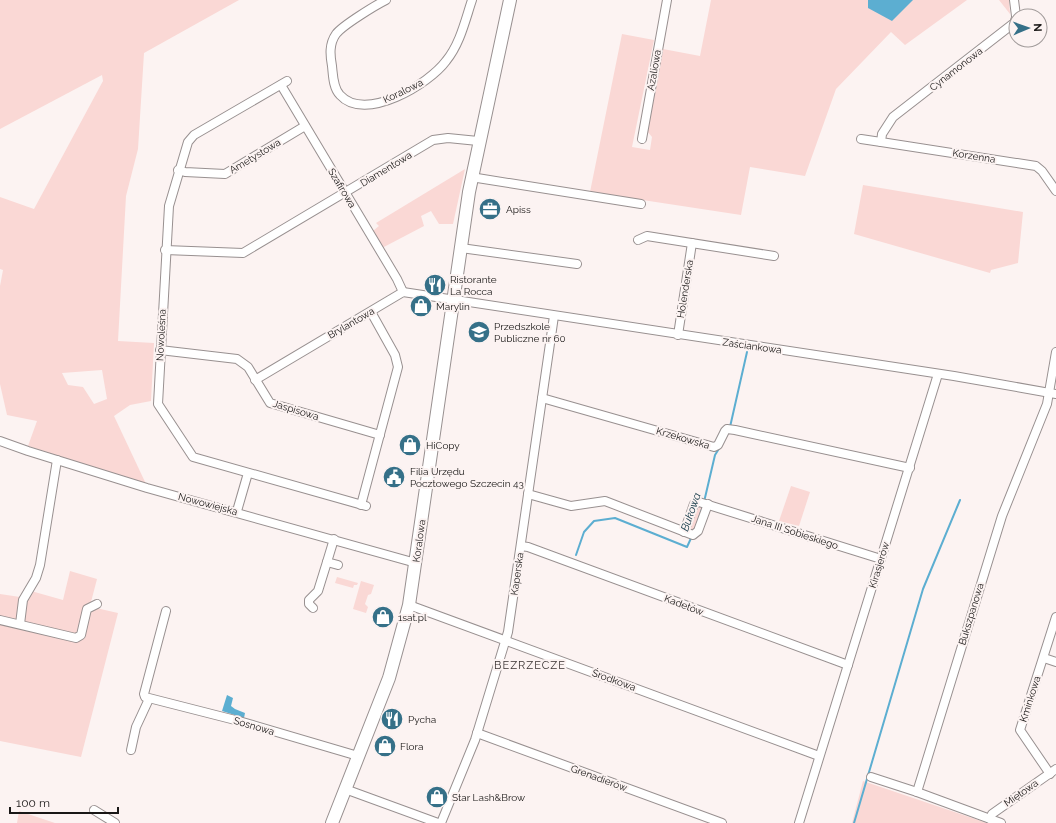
<svg xmlns="http://www.w3.org/2000/svg" width="1056" height="823" font-family="Raleway,sans-serif">
  <rect width="100%" height="100%" fill="#fcf3f2"/>
  <g fill="#fad8d5" fill-rule="evenodd">
    <path d="M0 0H239L144 53 138 149 126 196 118 341 154 343 151 401 130 405 114 416 146 484 28 446 37 421 7 415 0 384V286L3 270 0 269V197L34 209 103 81 102 75 0 129ZM102 370 107 399 94 404 83 387 68 385 62 373Z"/>
    <path d="M711 0H967L905 45 891 32 836 89 805 176 750 167 741 215 590 192 622 34 654 40 632 147 650 150 652 137 647 131 663 49 700 56Z"/>
    <path d="M999 0H1009L1010 14Z"/>
    <path d="M465 169 453 224H439L431 211 421 216 424 226 382 248 373 231 379 226 376 223Z"/>
    <path d="M863 185 1023 212 1018 263 991 270 990 273 854 234Z"/>
    <path d="M791 486 810 492 799 526 779 521Z"/>
    <path d="M699 507 702 508 703 511 695 530 691 531 689 528Z"/>
    <path d="M70 571 97 579 91 602 96 608 118 613 81 757 0 741V594L20 597 24 589 63 600Z"/>
    <path d="M337 577 358 583 357 585H354L353 588 335 583Z"/>
    <path d="M361 581 374 585 371 594 368 595 365 604 368 607 366 613 353 609Z"/>
    <path d="M863 781 987 823H852Z"/>
    <path d="M19 811 55 823H17Z"/>
  </g>
  <g fill="#5caed1">
    <path d="M868 0H913L892 21 868 8Z"/>
    <path d="M227 695 233 698 231 706 235 709 245 713 244 718 222 711Z"/>
  </g>
  <g fill="none" stroke-linecap="round" stroke-linejoin="round">
    <g stroke="#5caed1" stroke-width="2">
      <path d="M730 427 747 352"/>
      <path d="M704 502 715 455 720 447"/>
      <path d="M698 521 703 506"/>
      <path d="M576 555 584 532 594 521 615 518 687 547 692 536"/>
      <path d="M854 823 923 589 960 500"/>
    </g>
    <g stroke="#989090" stroke-width="10">
      <g id="street">
        <path d="M386 0C376 5 343 25 336 34 329 44 330 55 332 66 333 75 333 88 340 95 365 123 429 84 446 61 460 44 465 21 472 0"/>
        <path d="M1014 0 1016 16"/>
        <path d="M1016 18 1014 23 893 117 882 134 881 142 1036 166 1042 171 1056 191"/>
        <path d="M287 81 194 135 188 142 169 206 158 404 193 457 366 506"/>
        <path d="M281 85 397 279 403 292"/>
        <path d="M642 139 667 0"/>
        <path d="M861 139 881 142"/>
        <path d="M178 170 185 172 225 174 305 126"/>
        <path d="M471 177 641 204"/>
        <path d="M638 240 647 236 774 256"/>
        <path d="M461 248 577 264"/>
        <path d="M165 250 243 253 433 140 448 138 478 141"/>
        <path d="M678 335 692 243"/>
        <path d="M160 350 237 359 248 367 270 403 380 435"/>
        <path d="M255 380 403 292 954 376 1056 394"/>
        <path d="M542 398 714 447 718 445 725 431 727 429 735 430 910 468"/>
        <path d="M0 441 28 451 147 488 416 563"/>
        <path d="M528 494 571 506 605 501 693 535 698 531 708 504"/>
        <path d="M361 505 398 367 395 355 371 312"/>
        <path d="M237 511 248 473"/>
        <path d="M684 532 694 504 699 502 881 559"/>
        <path d="M334 539 327 562 338 565"/>
        <path d="M521 546 528 547 848 665"/>
        <path d="M409 605 819 756"/>
        <path d="M313 608 309 604V600L318 591 327 562"/>
        <path d="M166 611 144 694 145 697 239 721 358 756"/>
        <path d="M0 620 76 638 81 635 87 609 97 604"/>
        <path d="M20 624 23 600 36 578 40 565 57 460"/>
        <path d="M1044 658 1056 662"/>
        <path d="M477 733 722 823"/>
        <path d="M131 750 136 727 149 699"/>
        <path d="M1050 774 1020 730 1056 617"/>
        <path d="M871 777 917 792"/>
        <path d="M345 789 438 823"/>
        <path d="M94 810 115 823"/>
        <path d="M990 819 992 814 1056 769"/>
        <path d="M441 823 475 740 508 632 554 316"/>
        <path d="M799 823 938 374"/>
        <path d="M1001 823 917 792 1002 516 1047 404 1056 352"/>
      </g>
    </g>
    <g stroke="#989090" stroke-width="14">
      <path id="secondary" d="M332 823 389 678 409 605 469 192 510 0"/>
    </g>
    <use href="#street" stroke="#fff" stroke-width="8"/>
    <use href="#secondary" stroke="#fff" stroke-width="12"/>
  </g>
  <defs>
    <g id="office-disc" transform="scale(1.15)"><circle r="9.5" fill="#357088" stroke="#fcf3f2"/><path d="M-6-3h4V-5.5h4V-3h4V5H-6ZM-1-4.5V-3h2v-1.5ZM-6 0V1H6V0Z" fill="#fff"/></g>
    <g id="restaurant-disc" transform="scale(1.15)"><circle r="9.5" fill="#357088" stroke="#fcf3f2"/><path d="M-5-6h1v4h1v-4h1v4h1v-4h1v5L-1.5 .5V6h-2V.5L-5-1ZM5-6V6H3V1.5H1.5Q1.5-4 5-6Z" fill="#fff"/></g>
    <g id="shop-disc" transform="scale(1.15)"><circle r="9.5" fill="#357088" stroke="#fcf3f2"/><path d="M-5-2.5h2.3a2.7 3.5 0 0 1 5.4 0H5L5.5 6h-11ZM-1.5-2.5h3a1.5 2.3 0 0 0-3 0Z" fill="#fff"/></g>
    <g id="school-disc" transform="scale(1.15)"><circle r="9.5" fill="#357088" stroke="#fcf3f2"/><path d="M0-5L7-2L0 1L-7-2ZM-4 1L0 2.5L4 1V4Q0 6-4 4Z" fill="#fff"/></g>
    <g id="civic-disc" transform="scale(1.15)"><circle r="9.5" fill="#357088" stroke="#fcf3f2"/><path d="M-.6-6.5H3V-4.5H.6V-3L4-1V1h2V6H-6V1h2V-1L-.6-3ZM-1.2 2.5V6h2.4V2.5Z" fill="#fff"/></g>
  </defs>
  <g fill-rule="evenodd">
    <use href="#office-disc" x="490" y="209"/>
    <use href="#restaurant-disc" x="435" y="285"/>
    <use href="#shop-disc" x="421" y="306"/>
    <use href="#school-disc" x="479" y="332"/>
    <use href="#shop-disc" x="410" y="445"/>
    <use href="#civic-disc" x="394" y="477"/>
    <use href="#shop-disc" x="383" y="617"/>
    <use href="#restaurant-disc" x="392" y="719"/>
    <use href="#shop-disc" x="385" y="746"/>
    <use href="#shop-disc" x="437" y="797"/>
  </g>
  <g text-anchor="middle" dominant-baseline="central" stroke-width="4" stroke-linejoin="round" paint-order="stroke">
    <g font-size="10" fill="#191716" stroke="#fcf3f2">
      <text transform="translate(956 69) rotate(-38)">Cynamonowa</text>
      <text transform="translate(654 70) rotate(-80)">Azaliowa</text>
      <text transform="translate(403 91) rotate(-26)">Koralowa</text>
      <text transform="translate(255 156) rotate(-31)">Ametystowa</text>
      <text transform="translate(974 156) rotate(9)">Korzenna</text>
      <text transform="translate(386 169) rotate(-31)">Diamentowa</text>
      <text transform="translate(342 188) rotate(59)">Szafirowa</text>
      <text transform="translate(685 289) rotate(-81)">Holenderska</text>
      <text transform="translate(351 323) rotate(-30)">Brylantowa</text>
      <text transform="translate(161 335) rotate(-87)">Nowoleśna</text>
      <text transform="translate(752 346) rotate(8)">Zaściankowa</text>
      <text transform="translate(296 410) rotate(17)">Jaspisowa</text>
      <text transform="translate(683 438) rotate(16)">Krzekowska</text>
      <text transform="translate(208 504) rotate(15)">Nowowiejska</text>
      <text transform="translate(795 532) rotate(18)">Jana III Sobieskiego</text>
      <text transform="translate(419 541) rotate(-82)">Koralowa</text>
      <text transform="translate(879 565) rotate(-73)">Kirasjerów</text>
      <text transform="translate(517 574) rotate(-82)">Kaperska</text>
      <text transform="translate(684 605) rotate(21)">Kadetów</text>
      <text transform="translate(971 614) rotate(-73)">Bukszpanowa</text>
      <text transform="translate(614 680) rotate(20)">Środkowa</text>
      <text transform="translate(1030 699) rotate(-72)">Kminkowa</text>
      <text transform="translate(254 726) rotate(16)">Sosnowa</text>
      <text transform="translate(599 778) rotate(20)">Grenadierów</text>
      <text transform="translate(1021 793) rotate(-35)">Miętowa</text>
    </g>
    <g font-size="10" fill="#191716" stroke="#fcf3f2" text-anchor="start">
      <text x="506" y="209">Apiss</text>
      <text x="450" y="279">Ristorante<tspan x="450" dy="12">La Rocca</tspan></text>
      <text x="436" y="306">Marylin</text>
      <text x="494" y="326">Przedszkole<tspan x="494" dy="12">Publiczne nr 60</tspan></text>
      <text x="426" y="445">HiCopy</text>
      <text x="410" y="471">Filia Urzędu<tspan x="410" dy="12">Pocztowego Szczecin 43</tspan></text>
      <text x="398" y="617">1sat.pl</text>
      <text x="408" y="719">Pycha</text>
      <text x="400" y="746">Flora</text>
      <text x="452" y="797">Star Lash&amp;Brow</text>
    </g>
    <g font-size="11" font-style="italic" fill="#0e3443" stroke="#fcf3f2">
      <text transform="translate(691 512) rotate(-71)">Bukowa</text>
    </g>
    <g font-size="11" letter-spacing="1" fill="#383231" stroke="#fcf3f2">
      <text x="530" y="665">BEZRZECZE</text>
    </g>
  </g>
  <g transform="translate(1028 28) rotate(88)"><circle r="19" fill="#fcf3f2" stroke="#a19b9a"/>
  <path d="M0-3L7 15L0 10L-7 15Z" fill="#357088"/>
  <text y="-6" font-size="11" font-weight="bold" text-anchor="middle" fill="#191716">N</text>
  </g>
  <path d="M10 807v6h108v-6" fill="none" stroke="#191716" stroke-width="2"/>
  <text x="16" y="807" font-size="12" fill="#191716" stroke="#fcf3f2" stroke-width="3" paint-order="stroke">100 m</text>
</svg>
